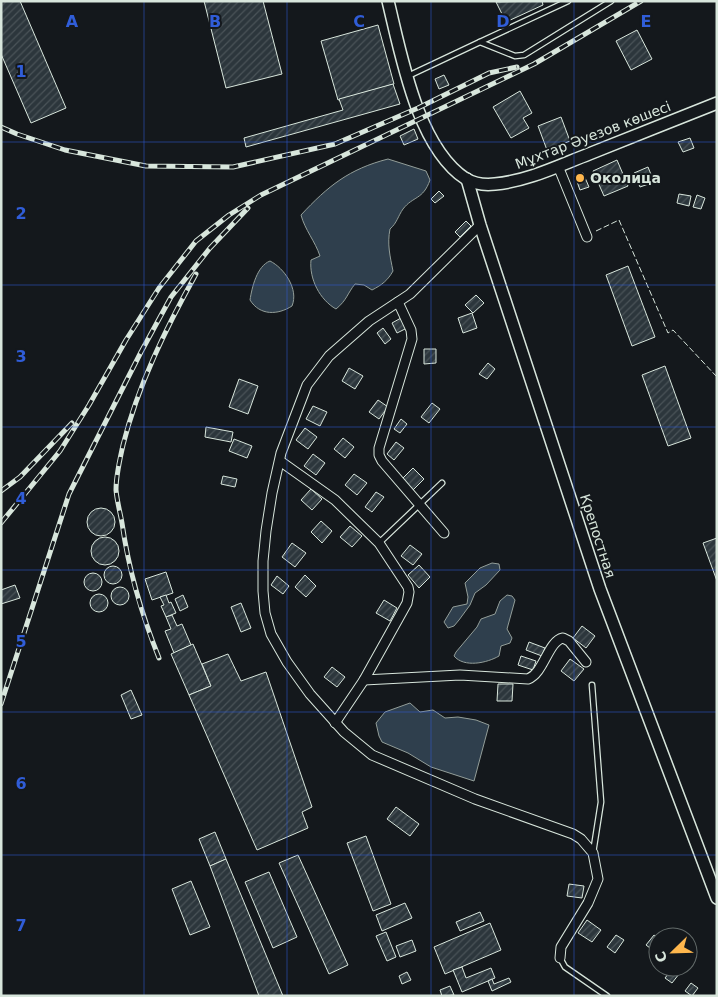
<svg xmlns="http://www.w3.org/2000/svg" width="718" height="997" font-family="'DejaVu Sans',sans-serif">
  <defs>
    <pattern id="building-hatch" width="6" height="6" patternUnits="userSpaceOnUse" patternTransform="scale(1.25)"><rect width="6" height="6" fill="#2c363c"/><path d="M-1 1l2-2M0 6l6-6M5 7l2-2" fill="none" stroke="#4a5358"/></pattern>
  </defs>
  <rect width="100%" height="100%" fill="#14181c"/>
  <g fill="#2f3f4d" stroke="#939e99">
    <path d="M388 159 426 171 430 180C423 200 413 196 403 209 398 216 397 223 390 229 387 244 390 256 393 271 388 280 382 285 372 290L364 285 355 284C347 294 347 300 336 309 320 300 309 279 311 260L320 256C315 241 305 230 301 215 328 186 349 169 388 159Z"/>
    <path d="M270 261C284 268 299 289 292 306 278 315 260 316 250 300 252 287 257 266 270 261Z"/>
    <path d="M492 563 499 564 500 570 486 585 475 593 470 605 459 620 454 626 448 628 444 622 453 607 467 604 468 597 465 583 480 568Z"/>
    <path d="M507 595 512 596 515 600 507 629 512 638 510 643 501 646 499 656C487 663 464 668 454 656L456 652 477 627 481 619 495 614 500 601Z"/>
    <path d="M410 703 420 712 433 710 445 718 458 717 476 720 489 725 474 781 431 767 408 753 382 742 379 736 376 723 385 712Z"/>
  </g>
  <g fill="url(#building-hatch)" stroke="#d8e6dc">
    <path d="M1 1H20L66 108 31 123 1 54Z"/>
    <path d="M204 1H263L282 74 226 88Z"/>
    <path d="M542 1 543 5 506 22 496 2Z"/>
    <path d="M378 25 394 84 338 100 321 41Z"/>
    <path d="M637 30 652 59 631 70 616 41Z"/>
    <path d="M444 75 449 85 439 89 435 79Z"/>
    <path d="M393 84 400 104 246 147 244 138 343 110 339 99Z"/>
    <path d="M520 91 532 113 523 118 529 128 511 138 493 107Z"/>
    <path d="M561 117 570 141 547 150 538 126Z"/>
    <path d="M414 129 418 139 404 145 400 136Z"/>
    <path d="M690 138 694 148 683 152 678 142Z"/>
    <path d="M617 160 628 186 604 196 593 171Z"/>
    <path d="M648 167 654 182 640 187 634 173Z"/>
    <path d="M583 173 589 187 580 190 575 176Z"/>
    <path d="M439 191 444 196 435 203 431 199Z"/>
    <path d="M679 194 691 196 689 206 677 203Z"/>
    <path d="M697 195 705 198 701 209 693 207Z"/>
    <path d="M466 221 471 226 460 237 455 232Z"/>
    <path d="M628 266 655 337 632 346 606 275Z"/>
    <path d="M476 295 484 303 473 313 465 305Z"/>
    <path d="M472 313 477 328 463 333 458 318Z"/>
    <path d="M401 318 407 328 397 333 392 323Z"/>
    <path d="M383 328 391 339 385 344 377 333Z"/>
    <path d="M424 349H436V363L424 364Z"/>
    <path d="M488 363 495 369 487 379 479 374Z"/>
    <path d="M665 366 691 438 668 446 642 375Z"/>
    <path d="M349 368 363 376 355 389 342 381Z"/>
    <path d="M239 379 258 386 248 414 229 407Z"/>
    <path d="M378 400 388 407 379 419 369 412Z"/>
    <path d="M432 403 440 409 429 423 421 417Z"/>
    <path d="M313 406 327 412 320 426 306 419Z"/>
    <path d="M401 419 407 424 400 433 394 429Z"/>
    <path d="M206 427 233 432 231 442 205 437Z"/>
    <path d="M305 428 317 437 308 449 296 440Z"/>
    <path d="M343 438 354 447 345 458 334 449Z"/>
    <path d="M234 439 252 446 247 458 229 451Z"/>
    <path d="M396 442 404 448 394 460 387 454Z"/>
    <path d="M313 454 325 463 316 475 304 466Z"/>
    <path d="M413 468 424 479 413 490 402 479Z"/>
    <path d="M354 474 367 483 357 495 345 485Z"/>
    <path d="M223 476 237 479 235 487 221 484Z"/>
    <path d="M311 489 322 499 312 510 301 500Z"/>
    <path d="M376 492 384 497 372 512 365 507Z"/>
    <circle cx="101" cy="522" r="14"/>
    <path d="M321 521 332 531 322 543 311 532Z"/>
    <path d="M350 526 362 536 352 547 340 537Z"/>
    <circle cx="105" cy="551" r="14"/>
    <path d="M717 538V581L703 543Z"/>
    <path d="M292 543 306 553 295 567 282 557Z"/>
    <path d="M410 545 422 554 413 565 401 556Z"/>
    <path d="M419 565 430 577 419 588 408 575Z"/>
    <circle cx="113" cy="575" r="9"/>
    <path d="M166 572 173 593 152 600 145 579Z"/>
    <circle cx="93" cy="582" r="9"/>
    <path d="M305 575 316 586 306 597 295 587Z"/>
    <path d="M277 576 289 586 283 594 271 585Z"/>
    <path d="M15 585 20 598 1 604V590Z"/>
    <circle cx="120" cy="596" r="9"/>
    <circle cx="99" cy="603" r="9"/>
    <path d="M166 595 169 603 171 602 176 613 166 617 161 606 164 605 160 597Z"/>
    <path d="M183 595 188 607 180 611 175 599Z"/>
    <path d="M384 600 397 608 390 621 376 613Z"/>
    <path d="M241 603 251 628 241 632 231 607Z"/>
    <path d="M172 615 177 626 182 624 191 645 174 653 165 631 171 629 166 617Z"/>
    <path d="M582 626 595 636 586 648 573 638Z"/>
    <path d="M529 642 545 648 542 656 526 650Z"/>
    <path d="M193 644 211 686 189 695 171 654Z"/>
    <path d="M228 654 241 681 266 672 312 807 302 812 308 828 257 850 189 695 211 686 202 664Z"/>
    <path d="M521 656 536 661 533 670 518 665Z"/>
    <path d="M570 659 584 669 574 681 561 671Z"/>
    <path d="M332 667 345 677 337 687 324 677Z"/>
    <path d="M498 684H513L512 701H497Z"/>
    <path d="M131 690 142 715 131 719 121 695Z"/>
    <path d="M396 807 419 824 410 836 387 819Z"/>
    <path d="M215 832 226 859 210 866 199 839Z"/>
    <path d="M366 836 391 904 373 911 347 843Z"/>
    <path d="M298 855 348 965 329 974 279 863Z"/>
    <path d="M226 859 283 996H259L210 866Z"/>
    <path d="M269 872 297 937 273 948 245 882Z"/>
    <path d="M191 881 210 927 190 935 172 889Z"/>
    <path d="M569 884 584 886 582 898 567 896Z"/>
    <path d="M405 903 412 918 382 931 376 915Z"/>
    <path d="M480 912 484 921 460 931 456 922Z"/>
    <path d="M587 920 601 930 592 942 578 933Z"/>
    <path d="M490 923 501 950 445 974 434 947Z"/>
    <path d="M386 932 396 957 387 961 376 936Z"/>
    <path d="M616 935 624 940 615 953 607 947Z"/>
    <path d="M654 935 658 938V954L646 945Z"/>
    <path d="M412 940 416 951 400 957 396 946Z"/>
    <path d="M462 967 466 978 491 968 495 978 462 992 453 970Z"/>
    <path d="M672 969 679 974 672 983 665 978Z"/>
    <path d="M407 972 411 980 402 984 399 976Z"/>
    <path d="M509 978 511 982 492 991 488 981 492 979 494 984Z"/>
    <path d="M691 983 698 988 692 996 685 991Z"/>
    <path d="M450 986 454 995 442 996 440 990Z"/>
  </g>
  <g fill="none" stroke-linecap="round" stroke-linejoin="round">
    <g stroke="#d8e6dc" stroke-width="7">
      <g id="service">
        <path d="M480 42 568 1"/>
        <path d="M408 76 480 42 515 56 524 55 611 1"/>
        <path d="M379 543 442 483"/>
        <path d="M592 685 601 802 593 853"/>
        <path d="M560 958 565 967 607 996"/>
      </g>
    </g>
    <g stroke="#d8e6dc" stroke-width="11">
      <g id="minor">
        <path d="M558 166 587 237"/>
        <path d="M480 225 410 294 369 321 329 356 307 385 281 453 272 493 266 531 263 561V591L265 613 271 634 287 662 310 694 344 732 372 755 475 799 573 834 581 839 593 853 598 879 588 903 561 947 560 958"/>
        <path d="M398 302 411 330 412 339 379 448V455L382 461 444 533"/>
        <path d="M280 461 335 500 379 543 408 587 409 592 407 603 364 680 335 723"/>
        <path d="M364 680 460 675 528 679C544 673 548 641 563 638L569 641 586 662"/>
      </g>
    </g>
    <g stroke="#d8e6dc" stroke-width="14">
      <g id="tertiary">
        <path d="M388 1C401 54 417 147 466 179 475 184 486 185 495 184 528 181 560 165 589 154 632 137 674 120 717 103"/>
        <path d="M467 179 480 225 600 589 717 898"/>
      </g>
    </g>
    <use href="#service" stroke="#14181c" stroke-width="4.5"/>
    <use href="#minor" stroke="#14181c" stroke-width="9"/>
    <use href="#tertiary" stroke="#14181c" stroke-width="11"/>
    <g stroke="#d8e6dc" stroke-width="5">
      <g id="rail">
        <path d="M1 127 17 134 65 150 146 166 233 167 335 144 418 108 489 73 517 67"/>
        <path d="M1 491 20 477 72 423"/>
        <path d="M1 523 60 451 89 405 126 340 159 288 196 241 229 215 261 195 534 64 641 1"/>
        <path d="M159 658C141 613 129 572 122 523 120 512 117 501 116 490 116 475 120 459 123 445 138 385 166 328 196 274"/>
        <path d="M1 704 69 494 141 352 171 297 210 248 248 208"/>
      </g>
    </g>
    <use href="#rail" stroke="#14181c" stroke-width="3" stroke-dasharray="9" stroke-linecap="butt"/>
    <path stroke="#d8e6dc" stroke-width="1" stroke-dasharray="6 2.5" stroke-linecap="butt" d="M596 231 619 220 668 333 673 330 717 377"/>
  </g>
  <path fill="none" stroke="#305dd8" stroke-width="1" stroke-opacity="0.55" d="M144 1V996M287 1V996M431 1V996M574 1V996M1 142H717M1 285H717M1 427H717M1 570H717M1 712H717M1 855H717"/>
  <circle fill="#ffb74d" stroke="#14181c" stroke-width="2" cx="580" cy="178" r="5"/>
  <g text-anchor="middle" dominant-baseline="central" stroke-width="4" stroke-linejoin="round" paint-order="stroke">
    <g font-size="14" fill="#d8e6dc" stroke="#14181c">
      <text transform="translate(593 135) rotate(-21)">Мұхтар Әуезов көшесі</text>
      <text transform="translate(598 536) rotate(72)">Крепостная</text>
    </g>
    <g font-size="14" font-weight="bold" fill="#d8e6dc" stroke="#14181c" text-anchor="start">
      <text x="590" y="178">Околица</text>
    </g>
  </g>
  <g font-size="16" text-anchor="middle" font-weight="bold" fill="#305dd8" stroke="#14181c" stroke-width="4" stroke-linejoin="round" paint-order="stroke">
    <text x="72" y="27">A</text>
    <text x="215" y="27">B</text>
    <text x="359" y="27">C</text>
    <text x="503" y="27">D</text>
    <text x="646" y="27">E</text>
    <text x="21" y="77">1</text>
    <text x="21" y="219">2</text>
    <text x="21" y="362">3</text>
    <text x="21" y="504">4</text>
    <text x="21" y="647">5</text>
    <text x="21" y="789">6</text>
    <text x="21" y="931">7</text>
  </g>
  <rect width="718" height="997" fill="none" stroke="#d8e6dc" stroke-width="5"/>
  <g transform="translate(673 952) rotate(247)"><circle r="24" fill="#14181c" stroke="#626a69"/>
  <path d="M0-4L9 19L0 12L-9 19Z" fill="#ffb74d"/>
  <text y="-8" font-size="14" font-weight="bold" text-anchor="middle" fill="#d8e6dc">С</text>
  </g>
</svg>
